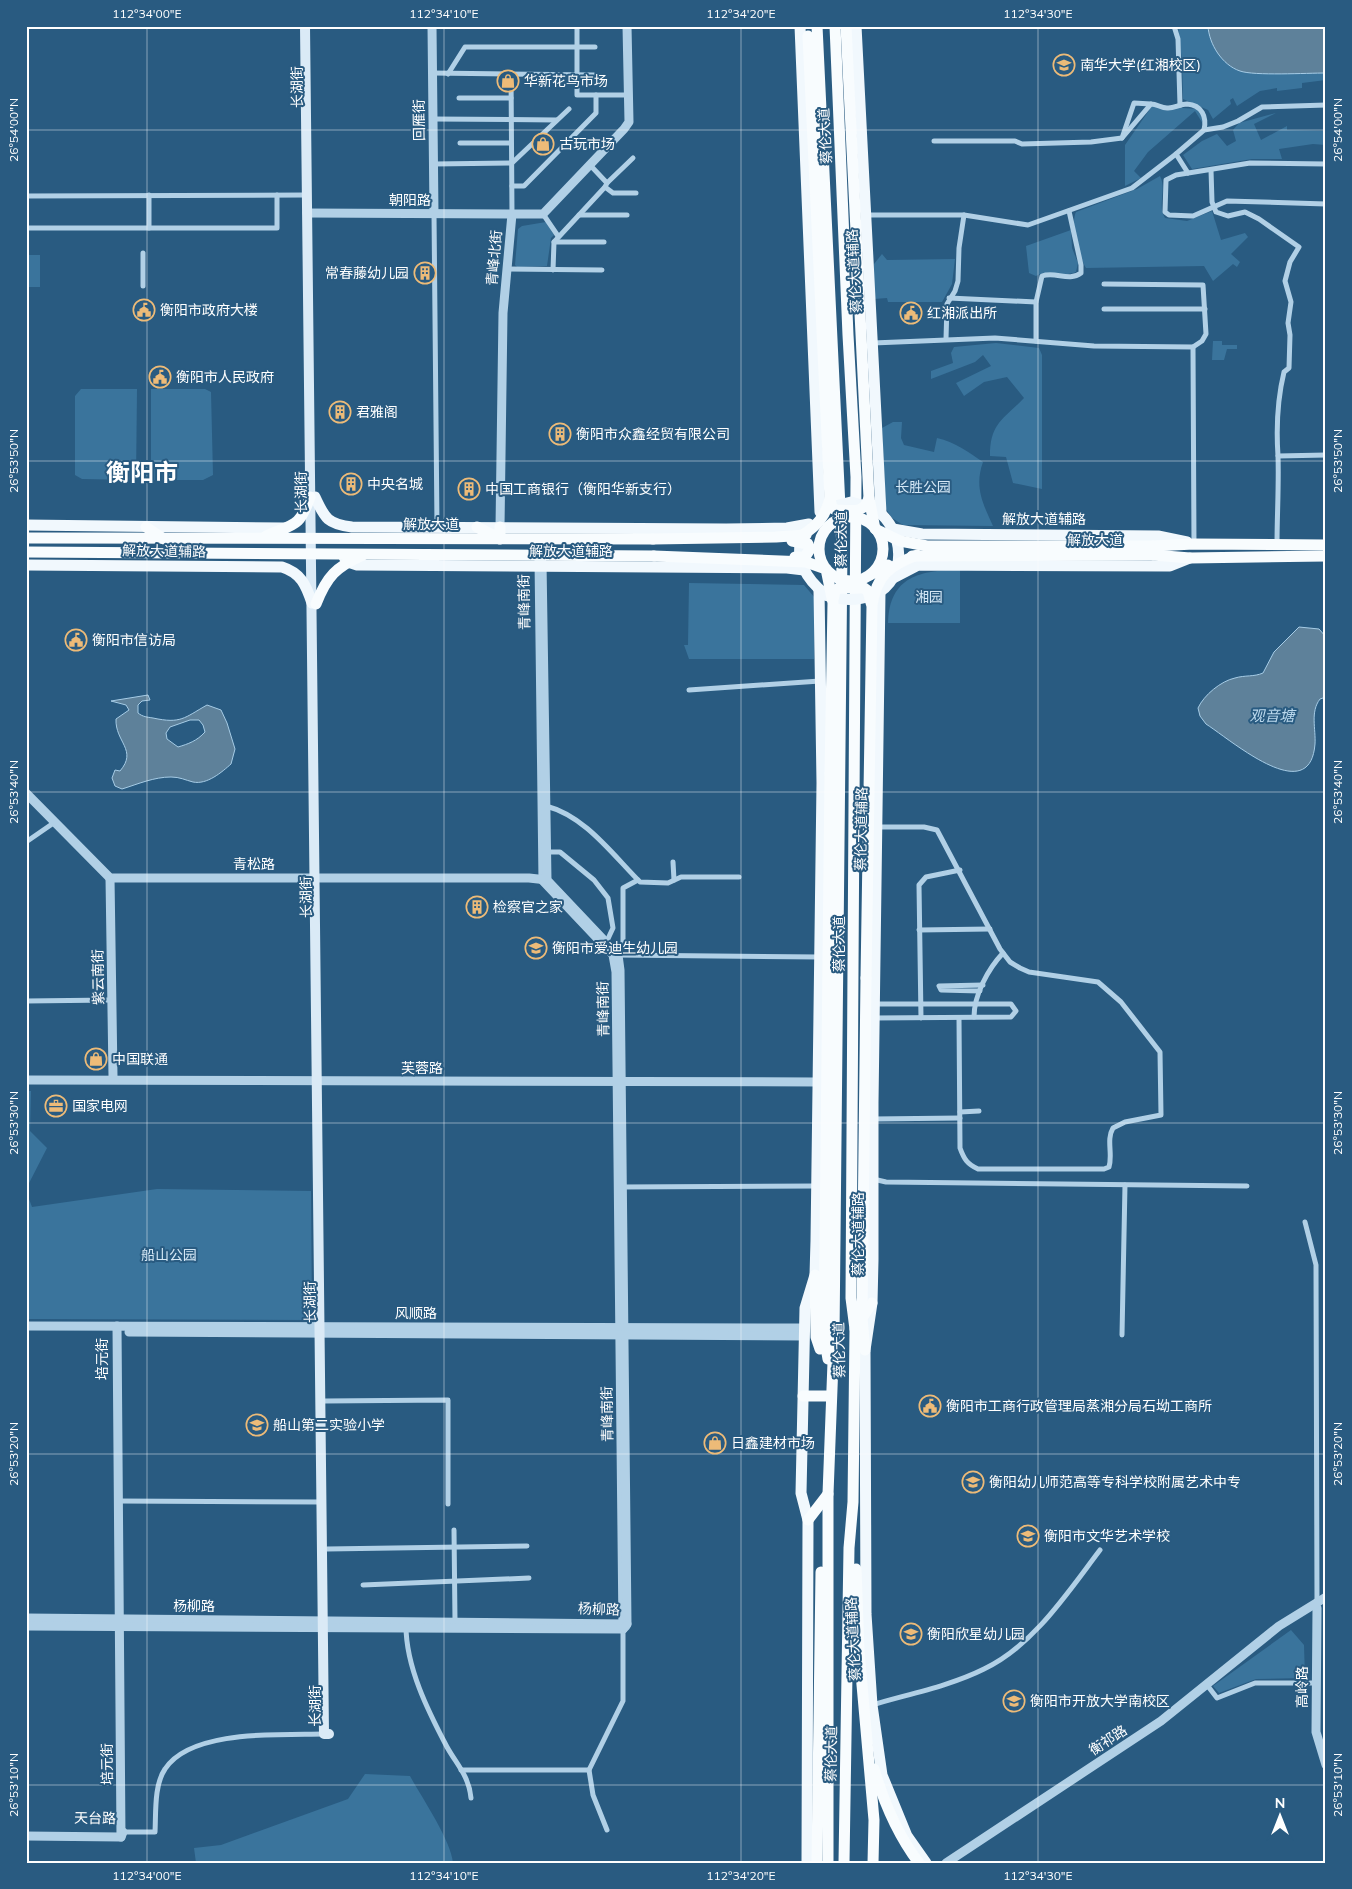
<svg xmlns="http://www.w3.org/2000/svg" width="1352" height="1889" font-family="Mulish,'Noto Sans SC',sans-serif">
  <rect width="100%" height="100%" fill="#295b81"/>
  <g fill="#3a749c">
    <path d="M1178 26H1326V80L1302 83V88L1277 91V88L1260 91 1237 106 1233 98 1230 100 1231 104 1213 119 1208 110 1183 99 1182 61Z"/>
    <path d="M1152 106 1198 109 1202 113 1203 124 1195 111 1148 152 1134 171 1141 178 1125 186V145Z"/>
    <path d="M1276 113 1254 124 1261 140 1287 126V130L1326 131V145L1313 144 1279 149 1282 159H1252L1192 169 1183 155 1202 141 1217 134 1227 146 1236 141 1233 130 1239 123Z"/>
    <path d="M1160 176C1167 189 1157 205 1165 218L1187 221 1212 211 1221 240 1245 233 1248 237 1231 254 1240 262 1237 267 1233 264 1213 281 1204 266 1086 268C1079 257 1070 224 1076 212L1137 189Z"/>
    <path d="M546 222 554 235 551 238 547 266 517 267 515 265 518 229 522 226Z"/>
    <path d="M1071 230 1072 248 1078 263 1076 272C1062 278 1049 268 1036 276L1029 273 1026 246Z"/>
    <path d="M882 254 887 260 955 259 952 284 942 302H888L887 298 874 299V264Z"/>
    <rect x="26" y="255" width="14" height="32"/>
    <path d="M1213 341H1222V345H1237V349H1227L1224 360H1212Z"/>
    <path d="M996 343 1039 348 1042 355V489L1013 483 1006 457 990 456C990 423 1003 420 1024 398L1007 377 984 382 964 396 956 383 991 366 983 355 975 362 931 379V371L953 363 951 353 954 347Z"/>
    <path d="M81 389H137L136 480 82 479 75 475V396Z"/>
    <path d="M151 389H205L211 392 213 475 203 480H151Z"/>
    <path d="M893 422H902L901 438 904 445 934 452 937 438C955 442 968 452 983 462 974 487 983 504 993 526L903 525 892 518 886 509 882 428Z"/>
    <path d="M960 570V623H888C889 576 921 570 960 570Z"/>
    <path d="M689 583 804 585 815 598 814 659H689L684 645H688Z"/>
    <path d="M26 1091H31L30 1131 47 1148 26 1189Z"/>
    <path d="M157 1189 311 1191 312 1317 308 1320 26 1319V1191L32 1207Z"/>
    <path d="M1291 1630 1304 1645 1305 1678 1256 1679 1219 1693 1213 1686Z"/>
    <path d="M365 1774 410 1776C422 1798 451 1840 453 1863H196L194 1848 221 1845 348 1799Z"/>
  </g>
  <g fill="#5e819a" stroke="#a6cce6" fill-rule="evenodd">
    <path d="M1208 26H1326V73C1307 73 1254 76 1240 71 1222 65 1209 44 1208 26Z"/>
    <path d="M1299 627 1319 629 1326 637V697L1320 699C1310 712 1316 729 1315 744 1310 809 1231 740 1206 724L1200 716 1198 708C1204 695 1221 681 1235 678 1245 675 1254 677 1263 673L1274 652Z"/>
    <path d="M148 695 150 700 142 701 138 705V713C143 717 147 717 153 718 181 724 184 718 207 705L221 710 227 723 235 749 231 764C222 772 207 785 193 782 185 780 180 777 171 777 154 777 138 784 122 789L115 786 112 778 115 770 120 771C138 750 115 742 116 719L129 710 126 705 111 701ZM190 720H199L203 725 205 732C197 741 188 744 178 747L167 739 166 733 170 727Z"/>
  </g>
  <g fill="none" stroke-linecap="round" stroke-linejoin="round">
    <g stroke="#b1d0e6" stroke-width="5">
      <path d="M577 26V95H628"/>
      <path d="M1174 26 1178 39 1180 105"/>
      <path d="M432 73 594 75"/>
      <path d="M448 74 465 47H595"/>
      <path d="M511 74 512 214"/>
      <path d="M459 98H511"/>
      <path d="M433 119 557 120"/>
      <path d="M1122 138 1151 104C1157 104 1161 108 1167 108 1173 109 1180 104 1187 104 1202 105 1207 117 1204 130"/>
      <path d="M934 141H1015L1022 144 1091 142 1122 138 1134 103 1151 104"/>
      <path d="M460 143H511"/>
      <path d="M1176 154 1204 130 1223 127 1238 121 1262 107 1326 105"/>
      <path d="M434 164 512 163 569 109"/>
      <path d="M1326 164 1250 163 1176 175 1166 180 1165 212 1169 215 1193 216 1227 201 1326 204"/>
      <path d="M1211 170 1212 202 1216 212 1228 216 1245 212 1259 219 1299 247 1290 262 1285 281 1291 302 1288 323 1290 335 1289 368 1284 372C1277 401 1276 426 1278 456 1279 485 1277 515 1277 545"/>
      <path d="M607 183 633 158"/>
      <path d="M512 186H524L596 113V95"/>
      <path d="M605 187 613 193H636"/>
      <path d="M26 196 306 195"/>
      <path d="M434 214 437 527"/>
      <path d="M543 214 558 236"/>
      <path d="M579 215H627"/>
      <path d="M866 215H964L1028 225 1132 188 1176 154 1188 173"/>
      <path d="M26 228H277V195"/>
      <path d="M149 228V195"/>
      <path d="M554 242H604"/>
      <path d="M143 253V286"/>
      <path d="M507 269 602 270"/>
      <path d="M553 270 554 242 605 187 607 183 590 165"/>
      <path d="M1104 284 1203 285 1206 334 1202 341 1193 347"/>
      <path d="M949 298 1036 302"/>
      <path d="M1104 309H1205"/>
      <path d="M946 339 947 304 955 291 958 281 959 248 964 215"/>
      <path d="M1036 341V302L1042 276C1055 271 1069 282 1081 273V265L1069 211"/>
      <path d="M873 343 995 338 1094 346 1193 347 1194 544"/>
      <path d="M1278 456 1326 455"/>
      <path d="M689 690 820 681"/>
      <path d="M546 806C585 816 612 854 640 882L668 883 681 877H739"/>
      <path d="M877 827H924L937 830 1000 949 1010 962 1020 968 1029 972 1098 982 1121 1002 1160 1052 1161 1115 1125 1122 1113 1128C1106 1140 1113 1154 1109 1167L1104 1169H978C967 1164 964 1159 960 1148L959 1018"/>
      <path d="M26 842 55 822"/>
      <path d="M547 852H560L594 880 608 898 613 928 606 943"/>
      <path d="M673 862 674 880"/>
      <path d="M919 930 990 929"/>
      <path d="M616 955 820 957"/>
      <path d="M618 955 623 945V888L638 880"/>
      <path d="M980 991 941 990 939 986 983 985"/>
      <path d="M26 1001 112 1000"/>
      <path d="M874 1004H1011L1016 1011 1011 1017 874 1018"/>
      <path d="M974 1017C974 995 988 969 1003 953"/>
      <path d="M921 1018 919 885 926 877 960 870"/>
      <path d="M960 1112 979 1111"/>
      <path d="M873 1119 960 1118"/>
      <path d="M873 1179 886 1182 1247 1186"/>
      <path d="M620 1187 816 1186"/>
      <path d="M1305 1222 1316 1265 1317 1603"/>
      <path d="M1122 1335 1125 1185"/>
      <path d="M325 1401 448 1400V1504"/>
      <path d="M118 1501 322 1502"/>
      <path d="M454 1530 455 1621"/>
      <path d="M327 1549 527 1546"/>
      <path d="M363 1585 529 1578"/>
      <path d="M406 1626C406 1667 428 1711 447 1747 457 1765 469 1776 471 1798"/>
      <path d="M1207 1685 1217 1698 1255 1683H1315"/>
      <path d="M872 1705C909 1694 950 1686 984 1669 1033 1646 1068 1592 1100 1550"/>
      <path d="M461 1770H589"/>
      <path d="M607 1830 593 1795 589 1770 623 1701V1629"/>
      <path d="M124 1832H155C156 1813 154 1785 165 1769 191 1729 282 1735 324 1734"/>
    </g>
    <g stroke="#b1d0e6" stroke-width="9">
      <path d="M432 26 434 214"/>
      <path d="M307 213 512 214"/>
      <path d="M500 527 503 313 512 214H543L624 129 629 122 627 26"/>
      <path d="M539 560 543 881 613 955 616 972 623 1629"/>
      <path d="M542 562 547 880 618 955 620 970 627 1624"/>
      <path d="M26 793 110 878H529L547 880"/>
      <path d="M110 878 113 1076"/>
      <path d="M26 1080 818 1082"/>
      <path d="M26 1326 805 1328"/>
      <path d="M117 1326 121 1837"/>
      <path d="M129 1332 804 1336"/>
      <path d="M1317 1608 1316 1732 1326 1765"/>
      <path d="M26 1618 627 1624"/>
      <path d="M26 1626 623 1629 626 1626"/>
      <path d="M26 1836 121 1837 123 1832"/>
      <path d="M946 1863 1161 1721 1279 1626 1326 1597"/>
    </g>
    <path stroke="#daeaf6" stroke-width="10" d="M305 26 324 1734H329"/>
    <g stroke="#f1f8fd" stroke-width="11">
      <path d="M800 26 820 512"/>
      <path d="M856 26 881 513"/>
      <path d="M315 497C325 519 328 524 352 527L726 529 787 528 809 524"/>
      <path d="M26 525 285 528"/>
      <path d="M893 529 922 534 1158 536 1187 542"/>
      <path d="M803 535C793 558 807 580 825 594"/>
      <path d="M344 557 348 562 357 565 787 568 804 570"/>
      <path d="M26 565 282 567C301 573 306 585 312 603"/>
      <path d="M893 578 918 565 1170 566 1190 558"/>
      <path d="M880 592 873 1103V1260L872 1303 865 1350 866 1614 872 1705 882 1775 907 1836 926 1863"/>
      <path d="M874 595C909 579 904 529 876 510"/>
      <path d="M807 1863 808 1520 801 1493 805 1308 815 1275 816 1241 822 783 819 590"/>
    </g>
    <g stroke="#f8fcfe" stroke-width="11">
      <path d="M817 26 842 549 834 1336 828 1494V1863"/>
      <path d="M835 26 848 335 856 477 851 1298 855 1329 853 1502 849 1548 844 1863"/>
      <path d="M146 527 164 539"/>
      <path d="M477 527 500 539V527"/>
      <path d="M266 536C294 524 300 527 310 497"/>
      <path d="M26 538 653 539"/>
      <path d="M1153 546 1194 544 1326 545"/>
      <path d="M26 552 654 556"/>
      <path d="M1153 555 1190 558 1326 556"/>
      <path d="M316 604C327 576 336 567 363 555"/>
      <path d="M815 1275 816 1337 820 1349"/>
      <path d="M855 1329 862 1318 866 978"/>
      <path d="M865 1350 862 1318 872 1303"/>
      <path d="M828 1359 824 1336 830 774"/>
      <path d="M803 1396H831"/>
      <path d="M808 1520 828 1494"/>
      <path d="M856 1569 859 1651 874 1820 873 1863"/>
      <path d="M874 1769C884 1803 897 1834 919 1863"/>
      <path d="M817 1863 821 1572"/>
    </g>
    <g stroke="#f1f8fd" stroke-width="11">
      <path d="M827 508 851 502 872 508"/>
      <path d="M825 595C843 601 856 601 874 595"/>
    </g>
    <g stroke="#f8fcfe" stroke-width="11">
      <path d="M846 26 869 498 875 529 900 541 927 546H1153"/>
      <path d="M830 499 832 508 836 510C852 510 863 515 869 498"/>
      <circle cx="851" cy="549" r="32"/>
      <path d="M801 536C817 526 825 517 830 499L808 36"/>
      <path d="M653 539 776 537 806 535"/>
      <path d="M792 541 808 544 810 549 805 557H795"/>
      <path d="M654 556 806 562 826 569 833 603 830 774"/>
      <path d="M912 556 1153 555"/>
      <path d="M870 575 888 565"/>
      <path d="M833 600 835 591 839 588H864L868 591 871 603"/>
      <path d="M866 978 872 605C877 575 889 566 917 555"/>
    </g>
  </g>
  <path fill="none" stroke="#fff" stroke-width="1" stroke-opacity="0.45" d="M147 26V1863M444 26V1863M741 26V1863M1038 26V1863M26 130H1326M26 461H1326M26 792H1326M26 1123H1326M26 1454H1326M26 1785H1326"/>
  <defs>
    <g id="university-ring" transform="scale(1.125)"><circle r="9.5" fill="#295b81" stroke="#edbb78" stroke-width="1.5"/><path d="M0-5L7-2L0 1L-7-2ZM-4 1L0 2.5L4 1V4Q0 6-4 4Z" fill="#edbb78"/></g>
    <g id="shop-ring" transform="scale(1.125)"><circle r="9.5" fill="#295b81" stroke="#edbb78" stroke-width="1.5"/><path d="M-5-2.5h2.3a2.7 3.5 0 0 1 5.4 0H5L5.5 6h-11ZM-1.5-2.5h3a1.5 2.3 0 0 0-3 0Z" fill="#edbb78"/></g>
    <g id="building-ring" transform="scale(1.125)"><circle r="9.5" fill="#295b81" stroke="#edbb78" stroke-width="1.5"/><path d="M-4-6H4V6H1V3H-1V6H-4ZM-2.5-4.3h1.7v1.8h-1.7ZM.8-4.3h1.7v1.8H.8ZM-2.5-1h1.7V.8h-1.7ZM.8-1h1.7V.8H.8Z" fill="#edbb78"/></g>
    <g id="civic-ring" transform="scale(1.125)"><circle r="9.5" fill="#295b81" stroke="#edbb78" stroke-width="1.5"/><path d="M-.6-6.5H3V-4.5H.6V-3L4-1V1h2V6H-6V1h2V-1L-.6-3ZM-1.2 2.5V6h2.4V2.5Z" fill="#edbb78"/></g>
    <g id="school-ring" transform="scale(1.125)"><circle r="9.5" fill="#295b81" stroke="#edbb78" stroke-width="1.5"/><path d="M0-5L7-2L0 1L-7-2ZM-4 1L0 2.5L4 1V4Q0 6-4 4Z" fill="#edbb78"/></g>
    <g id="office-ring" transform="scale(1.125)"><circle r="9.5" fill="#295b81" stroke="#edbb78" stroke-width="1.5"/><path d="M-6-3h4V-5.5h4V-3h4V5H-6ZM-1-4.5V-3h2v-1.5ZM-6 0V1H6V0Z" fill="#edbb78"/></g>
  </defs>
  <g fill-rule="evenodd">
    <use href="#university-ring" x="1064" y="65"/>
    <use href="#shop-ring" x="508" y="81"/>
    <use href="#shop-ring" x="543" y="144"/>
    <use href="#building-ring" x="425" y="273"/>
    <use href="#civic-ring" x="144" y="310"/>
    <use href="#civic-ring" x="911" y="313"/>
    <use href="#civic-ring" x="160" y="377"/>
    <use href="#building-ring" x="340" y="412"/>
    <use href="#building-ring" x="560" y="434"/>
    <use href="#building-ring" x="351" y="484"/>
    <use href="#building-ring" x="469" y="489"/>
    <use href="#civic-ring" x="76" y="640"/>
    <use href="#building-ring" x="477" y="907"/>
    <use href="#school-ring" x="536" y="948"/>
    <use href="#shop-ring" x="96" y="1059"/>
    <use href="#office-ring" x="56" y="1106"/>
    <use href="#civic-ring" x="930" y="1406"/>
    <use href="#school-ring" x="257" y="1425"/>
    <use href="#shop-ring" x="715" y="1443"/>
    <use href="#school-ring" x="973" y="1482"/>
    <use href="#school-ring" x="1028" y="1536"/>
    <use href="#school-ring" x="911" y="1634"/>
    <use href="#university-ring" x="1014" y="1701"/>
  </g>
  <g text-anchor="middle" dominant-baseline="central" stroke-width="4" stroke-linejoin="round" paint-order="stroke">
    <g font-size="14" fill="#fff" stroke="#295b81" text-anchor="start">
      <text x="1080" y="65">南华大学(红湘校区)</text>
      <text x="524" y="81">华新花鸟市场</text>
      <text x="559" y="144">古玩市场</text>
      <text x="409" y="273" text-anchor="end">常春藤幼儿园</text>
      <text x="160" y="310">衡阳市政府大楼</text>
      <text x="927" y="313">红湘派出所</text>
      <text x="176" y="377">衡阳市人民政府</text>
      <text x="356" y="412">君雅阁</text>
      <text x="576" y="434">衡阳市众鑫经贸有限公司</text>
      <text x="367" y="484">中央名城</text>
      <text x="485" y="489">中国工商银行（衡阳华新支行）</text>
      <text x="92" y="640">衡阳市信访局</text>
      <text x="493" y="907">检察官之家</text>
      <text x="552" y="948">衡阳市爱迪生幼儿园</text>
      <text x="112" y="1059">中国联通</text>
      <text x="72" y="1106">国家电网</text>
      <text x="946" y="1406">衡阳市工商行政管理局蒸湘分局石坳工商所</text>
      <text x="273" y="1425">船山第二实验小学</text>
      <text x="731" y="1443">日鑫建材市场</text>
      <text x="989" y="1482">衡阳幼儿师范高等专科学校附属艺术中专</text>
      <text x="1044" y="1536">衡阳市文华艺术学校</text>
      <text x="927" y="1634">衡阳欣星幼儿园</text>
      <text x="1030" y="1701">衡阳市开放大学南校区</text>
    </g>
    <g font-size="14" fill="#fff" stroke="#295b81">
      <text transform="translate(297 87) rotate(-91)">长湖街</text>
      <text transform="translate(419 120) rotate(-91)">回雁街</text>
      <text transform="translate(825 136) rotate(-93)">蔡伦大道</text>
      <text x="410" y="200">朝阳路</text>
      <text transform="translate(494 258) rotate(-85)">青峰北街</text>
      <text transform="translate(854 271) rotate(-93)">蔡伦大道辅路</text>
      <text transform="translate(301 492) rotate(-91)">长湖街</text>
      <text x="1044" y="519">解放大道辅路</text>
      <text x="431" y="524">解放大道</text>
      <text transform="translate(841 539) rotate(-90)">蔡伦大道</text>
      <text x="1095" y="540">解放大道</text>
      <text transform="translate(164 551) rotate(1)">解放大道辅路</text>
      <text x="571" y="551">解放大道辅路</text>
      <text transform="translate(524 602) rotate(-91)">青峰南街</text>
      <text transform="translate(861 829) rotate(-89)">蔡伦大道辅路</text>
      <text x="254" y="864">青松路</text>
      <text transform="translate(306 897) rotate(-91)">长湖街</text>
      <text transform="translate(839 944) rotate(-90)">蔡伦大道</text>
      <text transform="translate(98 977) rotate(-91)">紫云南街</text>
      <text transform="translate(603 1009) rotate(-91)">青峰南街</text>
      <text x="422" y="1068">芙蓉路</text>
      <text transform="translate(858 1234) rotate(-90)">蔡伦大道辅路</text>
      <text transform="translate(310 1302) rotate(-91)">长湖街</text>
      <text x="416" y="1313">风顺路</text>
      <text transform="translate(839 1350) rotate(-91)">蔡伦大道</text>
      <text transform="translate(102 1359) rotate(-90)">培元街</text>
      <text transform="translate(607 1414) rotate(-91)">青峰南街</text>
      <text x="194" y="1606">杨柳路</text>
      <text transform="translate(599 1609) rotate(2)">杨柳路</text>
      <text transform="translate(853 1639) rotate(-93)">蔡伦大道辅路</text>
      <text transform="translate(1302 1687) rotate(-90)">高岭路</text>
      <text transform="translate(315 1706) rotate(-90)">长湖街</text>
      <text transform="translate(1108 1740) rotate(-33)">衡祁路</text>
      <text transform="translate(831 1754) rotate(-89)">蔡伦大道</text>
      <text transform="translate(107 1764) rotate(-91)">培元街</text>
      <text transform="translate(95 1818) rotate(1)">天台路</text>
    </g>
    <g font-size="14" fill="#d4e7f5" stroke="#295b81">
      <text x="923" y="487">长胜公园</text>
      <text x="929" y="597">湘园</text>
      <text x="169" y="1255">船山公园</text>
    </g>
    <g font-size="15" font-style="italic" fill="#bcd9ed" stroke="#295b81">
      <text x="1272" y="715">观音塘</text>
    </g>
    <g font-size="24" font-weight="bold" fill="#fff" stroke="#295b81">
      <text x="142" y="472">衡阳市</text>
    </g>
  </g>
  <rect width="1352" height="1889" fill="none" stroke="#295b81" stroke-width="55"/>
  <g transform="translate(1280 1816)" stroke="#295b81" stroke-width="4" paint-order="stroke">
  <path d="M0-4L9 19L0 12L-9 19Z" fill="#ffffff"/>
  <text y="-8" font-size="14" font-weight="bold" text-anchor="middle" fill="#ffffff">N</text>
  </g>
  <rect x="28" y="28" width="1296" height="1834" fill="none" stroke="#fff" stroke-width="2"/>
  <g font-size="12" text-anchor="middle" fill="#fff">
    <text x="147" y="18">112°34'00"E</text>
    <text x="444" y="18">112°34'10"E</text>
    <text x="741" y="18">112°34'20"E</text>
    <text x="1038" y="18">112°34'30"E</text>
    <text transform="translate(14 130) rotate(-90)" y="4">26°54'00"N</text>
    <text transform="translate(1338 130) rotate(-90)" y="4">26°54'00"N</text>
    <text transform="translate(14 461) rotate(-90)" y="4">26°53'50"N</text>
    <text transform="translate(1338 461) rotate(-90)" y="4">26°53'50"N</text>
    <text transform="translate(14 792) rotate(-90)" y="4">26°53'40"N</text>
    <text transform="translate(1338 792) rotate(-90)" y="4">26°53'40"N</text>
    <text transform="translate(14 1123) rotate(-90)" y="4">26°53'30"N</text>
    <text transform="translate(1338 1123) rotate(-90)" y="4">26°53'30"N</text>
    <text transform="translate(14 1454) rotate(-90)" y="4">26°53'20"N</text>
    <text transform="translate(1338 1454) rotate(-90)" y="4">26°53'20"N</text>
    <text transform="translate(14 1785) rotate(-90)" y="4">26°53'10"N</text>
    <text transform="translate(1338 1785) rotate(-90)" y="4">26°53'10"N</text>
    <text x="147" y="1880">112°34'00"E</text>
    <text x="444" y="1880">112°34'10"E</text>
    <text x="741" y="1880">112°34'20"E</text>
    <text x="1038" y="1880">112°34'30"E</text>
  </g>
</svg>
